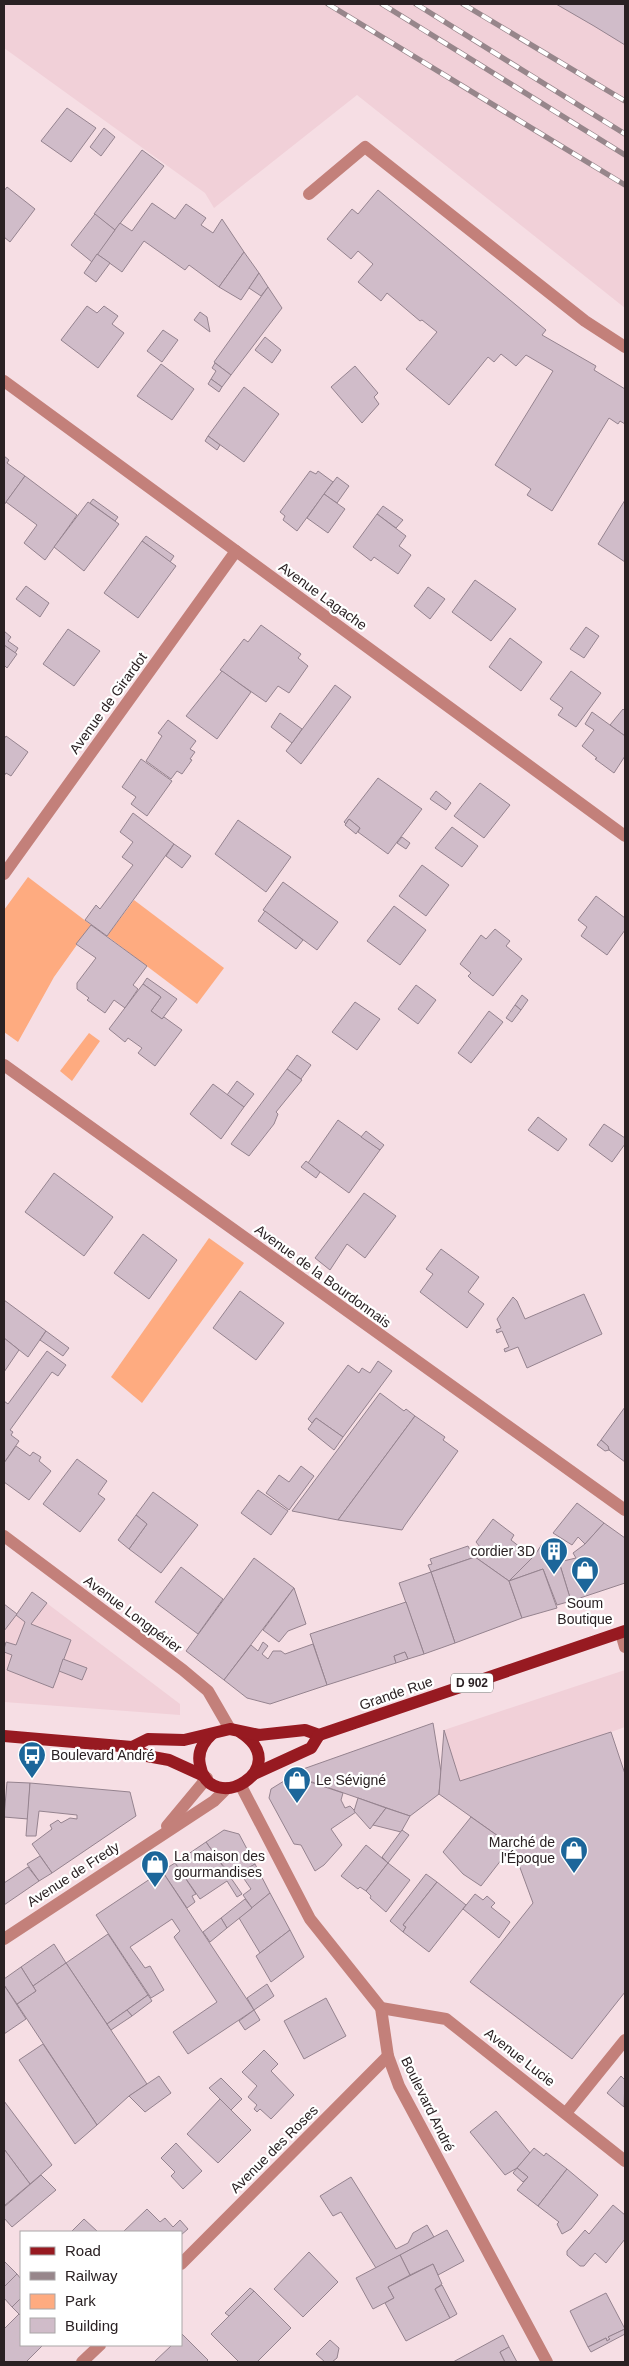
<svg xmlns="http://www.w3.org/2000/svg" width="629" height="2366" font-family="Arial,sans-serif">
  <rect width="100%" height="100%" fill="#f6dee4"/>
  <g fill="#f1d0d8">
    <path d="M4 4H625V308L357 95 214 208 205 193 4 48Z"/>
    <path d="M32 1592 180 1704V1715L4 1702V1631Z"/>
    <path d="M625 1670V1727L611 1732 625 1774V1992L572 2059 471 1984 533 1903 512 1846 439 1794 444 1730Z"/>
  </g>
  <g fill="#feab80">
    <path d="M28 877 91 925 54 977 18 1042 4 1032V910Z"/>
    <path d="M134 900 224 968 197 1004 107 936Z"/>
    <path d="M89 1033 100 1041 72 1081 60 1071Z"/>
    <path d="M209 1238 244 1263 142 1403 111 1377Z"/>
  </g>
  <g fill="#d0bcc9" stroke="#95838f">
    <path d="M556 4H625V45L594 26Z"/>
    <path d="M67 108 96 128 71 162 41 141Z"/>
    <path d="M104 128 115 137 101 156 90 147Z"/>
    <path d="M142 150 164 166 115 230 94 214Z"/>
    <path d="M7 187 35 209 10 242 4 237V191Z"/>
    <path d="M378 190 546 330 542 335 596 366 594 370 625 389V424L620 421 618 424 609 418 552 511 527 495 531 489 495 465 553 371 526 355 516 366 501 354 494 362 488 357 449 405 406 369 437 332 422 320 420 321 387 293 381 301 358 282 373 264 358 251 351 259 327 239 352 209 358 214Z"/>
    <path d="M152 203 175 219 186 204 206 218 201 225 213 233 222 219 244 252 219 287 189 265 185 270 144 241 122 272 97 254 120 223 132 231Z"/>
    <path d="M95 214 115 230 92 262 71 245Z"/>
    <path d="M244 252 259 273 241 300 219 287Z"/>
    <path d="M97 254 110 263 96 282 84 273Z"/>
    <path d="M259 273 268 287 261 296 249 288Z"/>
    <path d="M268 287 282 308 231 375 214 362Z"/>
    <path d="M87 306 97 313 104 306 118 316 112 324 124 333 98 368 61 340Z"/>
    <path d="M200 312 207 317 210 332 194 320Z"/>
    <path d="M163 330 178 340 162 362 147 351Z"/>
    <path d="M265 337 281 350 272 363 255 350Z"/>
    <path d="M215 363 231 375 222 387 211 379 216 371 212 368Z"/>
    <path d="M161 364 194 389 172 420 137 396Z"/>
    <path d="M355 366 378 393 374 397 379 404 362 423 331 387Z"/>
    <path d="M211 379 222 387 219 392 208 384Z"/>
    <path d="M244 387 279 414 244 462 208 436Z"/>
    <path d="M208 436 220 445 217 450 205 441Z"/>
    <path d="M4 456 9 460 7 463 25 476 4 505Z"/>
    <path d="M310 471 316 474 318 471 333 482 297 531 283 520 285 516 280 512Z"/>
    <path d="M25 476 77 515 45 560 24 543 37 525 6 502Z"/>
    <path d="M337 477 349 486 337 503 324 494Z"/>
    <path d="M324 494 345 509 328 533 307 518Z"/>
    <path d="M93 499 118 517 115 521 90 503Z"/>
    <path d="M625 500V562L598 544Z"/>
    <path d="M88 502 119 524 84 571 54 547Z"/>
    <path d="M383 506 403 520 396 528 377 514Z"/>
    <path d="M377 514 406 536 399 546 411 555 398 574 374 557 371 561 353 547Z"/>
    <path d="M146 536 174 556 170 562 142 541Z"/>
    <path d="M142 541 176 566 138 618 104 593Z"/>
    <path d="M475 580 516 609 491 641 452 612Z"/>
    <path d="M26 586 49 603 40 617 16 599Z"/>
    <path d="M428 587 445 599 430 619 414 606Z"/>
    <path d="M261 625 301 654 298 658 308 666 289 693 278 686 266 702 220 670 244 639 248 642Z"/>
    <path d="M586 627 599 636 584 658 570 649Z"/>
    <path d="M68 629 100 651 74 686 43 664Z"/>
    <path d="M4 631 11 637 8 641 18 648 15 653 4 645Z"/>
    <path d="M510 638 542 662 521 691 489 667Z"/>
    <path d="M4 645 17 654 7 668 4 665Z"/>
    <path d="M222 671 251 692 217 739 186 716Z"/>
    <path d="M571 671 601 693 576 727 558 715 563 708 550 699Z"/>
    <path d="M335 685 351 697 301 764 286 751Z"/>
    <path d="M623 709 625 711V736L610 725Z"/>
    <path d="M592 712 625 736V756L614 773 595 759 597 758 582 746 594 730 585 724Z"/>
    <path d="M280 713 302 729 292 743 271 727Z"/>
    <path d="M168 720 196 741 190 749 195 752 190 759 192 760 182 774 177 771 171 779 146 761 162 736 158 733Z"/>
    <path d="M6 736 28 752 11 776 6 773 4 776V739Z"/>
    <path d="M141 759 172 781 147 816 131 804 136 797 122 787Z"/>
    <path d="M378 778 422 809 388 854 358 832 360 828 349 819 346 824 344 822Z"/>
    <path d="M480 783 510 805 484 838 454 816Z"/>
    <path d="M436 791 451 803 446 810 430 799Z"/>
    <path d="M133 813 174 844 107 936 85 920 96 905 100 909 133 865 122 857 133 842 120 832Z"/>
    <path d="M349 819 360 828 356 834 345 825Z"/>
    <path d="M238 820 291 857 266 892 215 854Z"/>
    <path d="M452 827 478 846 462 867 435 848Z"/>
    <path d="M402 837 410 843 406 849 397 843Z"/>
    <path d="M174 844 191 856 182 868 166 856Z"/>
    <path d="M422 865 449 885 426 916 399 896Z"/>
    <path d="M283 882 338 922 317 950 263 910Z"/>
    <path d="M596 896 625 918V930L607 955 581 936 587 927 578 920Z"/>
    <path d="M394 906 426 930 400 965 367 941Z"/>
    <path d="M265 911 303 940 296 949 258 921Z"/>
    <path d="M91 925 147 966 133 985 138 989 125 1008 114 1000 105 1013 87 1000 89 998 77 989V983L96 958 76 944Z"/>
    <path d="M495 929 510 941 506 946 522 959 493 996 472 980 468 976 471 973 460 964 481 935 486 939Z"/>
    <path d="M147 978 177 999 162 1019 151 1011 161 997 143 984Z"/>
    <path d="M143 984 161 997 151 1011 162 1019 164 1017 182 1030 155 1066 138 1053 142 1048 128 1038 125 1042 109 1029Z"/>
    <path d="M416 985 436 1000 418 1024 398 1009Z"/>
    <path d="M522 995 528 1000 521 1010 515 1005Z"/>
    <path d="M355 1002 380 1019 357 1050 332 1032Z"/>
    <path d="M515 1005 521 1010 512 1022 506 1018Z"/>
    <path d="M489 1011 503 1022 471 1063 458 1053Z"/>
    <path d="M297 1055 311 1065 301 1079 287 1069Z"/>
    <path d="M287 1069 302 1080 276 1112 278 1114 274 1124 249 1156 231 1144Z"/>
    <path d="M237 1081 254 1094 244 1107 227 1095Z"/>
    <path d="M213 1084 244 1107 221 1139 190 1114Z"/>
    <path d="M538 1117 567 1139 558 1151 528 1130Z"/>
    <path d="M338 1120 380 1150 349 1193 308 1163Z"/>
    <path d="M604 1124 625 1138V1144L612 1162 589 1145Z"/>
    <path d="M366 1131 384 1145 380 1150 361 1137Z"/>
    <path d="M306 1161 320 1172 316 1178 301 1167Z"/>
    <path d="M54 1173 113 1217 84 1256 25 1212Z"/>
    <path d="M364 1193 396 1216 365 1258 347 1244 330 1270 315 1258Z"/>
    <path d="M143 1234 177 1260 149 1299 114 1273Z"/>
    <path d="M441 1249 479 1277 468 1292 484 1304 467 1328 420 1292 433 1274 426 1269Z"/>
    <path d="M240 1291 284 1323 256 1360 213 1328Z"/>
    <path d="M584 1294 602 1334 527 1368 518 1347 505 1352 504 1349 509 1347 502 1331 497 1333 496 1330 501 1328 497 1319 513 1297 517 1301 525 1319Z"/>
    <path d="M4 1300 46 1331 28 1357 4 1338Z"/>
    <path d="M46 1331 69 1348 63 1356 40 1340Z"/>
    <path d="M4 1338 19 1350 4 1372Z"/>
    <path d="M47 1351 66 1365 58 1376 52 1372 10 1430 13 1432 11 1435 19 1441 4 1463V1401L8 1404Z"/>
    <path d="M378 1361 392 1371 343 1437 316 1418 312 1423 308 1419 348 1365 359 1373 362 1368 370 1373Z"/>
    <path d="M380 1393 404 1411 406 1409 415 1416 338 1520 292 1511Z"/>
    <path d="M625 1407V1462L609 1450 608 1446 601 1440Z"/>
    <path d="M415 1416 445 1437 443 1440 458 1451 405 1525 402 1530 338 1520Z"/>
    <path d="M316 1418 343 1437 334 1450 308 1429Z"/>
    <path d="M601 1440 608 1446 609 1450 605 1451 597 1445Z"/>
    <path d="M16 1446 30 1456 33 1452 41 1457 39 1461 51 1471 29 1500 4 1482V1463Z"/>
    <path d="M77 1459 107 1481 98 1494 105 1499 80 1532 43 1504Z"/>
    <path d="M301 1466 314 1476 289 1510 266 1493 279 1475 289 1482Z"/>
    <path d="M258 1490 288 1511 271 1535 241 1513Z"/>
    <path d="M153 1492 198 1525 161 1573 129 1549 147 1524 136 1515Z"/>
    <path d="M577 1503 604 1523 585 1544 578 1537 572 1545 553 1533Z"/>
    <path d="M136 1515 147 1524 129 1549 118 1540Z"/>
    <path d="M493 1519 514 1535 511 1540 525 1551 527 1549 534 1556 509 1581 475 1557 431 1572 428 1565 432 1564 430 1559 468 1546 470 1550 480 1547 476 1542Z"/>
    <path d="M604 1523 625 1538V1583L571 1601 559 1562 576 1558 573 1553 585 1544Z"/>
    <path d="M542 1544 559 1562 571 1601 557 1605 543 1569 509 1581 535 1555Z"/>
    <path d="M475 1557 509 1581 522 1618 455 1643 431 1572Z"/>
    <path d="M254 1558 294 1588 224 1680 186 1651Z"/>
    <path d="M181 1567 223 1599 198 1634 155 1602Z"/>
    <path d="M543 1569 557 1608 522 1618 509 1581Z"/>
    <path d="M431 1572 455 1643 424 1654 399 1583Z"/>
    <path d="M294 1588 306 1624 288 1631 279 1642 263 1630Z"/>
    <path d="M32 1592 47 1603 31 1624 71 1640 53 1688 7 1670 12 1655 4 1652V1649L6 1642 16 1645 25 1622 16 1615Z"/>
    <path d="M406 1602 424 1654 408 1659 405 1652 394 1656 396 1663 327 1685 310 1634Z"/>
    <path d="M4 1604 17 1614 4 1631Z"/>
    <path d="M263 1642 268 1646 262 1654 268 1659 273 1651H281L285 1654 313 1644 327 1685 270 1704 247 1698 224 1680 251 1645 258 1651Z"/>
    <path d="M405 1652 408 1659 396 1663 394 1656Z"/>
    <path d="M63 1659 87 1668 82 1680 59 1671Z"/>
    <path d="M433 1723 441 1772 439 1794 410 1816 289 1774Z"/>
    <path d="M444 1730 460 1781 611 1732 625 1774V1992L572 2059 470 1982 533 1903 512 1846 439 1794Z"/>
    <path d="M292 1776 343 1793 341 1800 345 1808 350 1806 356 1812 331 1829 342 1845 324 1865 315 1871 301 1845 294 1844 269 1798 271 1789Z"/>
    <path d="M7 1782 30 1783 28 1819 4 1817Z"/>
    <path d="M30 1783 130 1792 136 1816 52 1873 32 1844 52 1829 50 1825 58 1820 61 1823 70 1818 77 1819V1815L39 1811 36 1836H26Z"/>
    <path d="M358 1798 386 1808 370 1829 354 1811Z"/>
    <path d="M386 1808 410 1816 401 1832 373 1825Z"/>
    <path d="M471 1817 512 1846 481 1886 463 1874 443 1852Z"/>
    <path d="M224 1830 239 1834 255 1864 232 1878 206 1842Z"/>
    <path d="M402 1830 409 1835 388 1863 382 1857Z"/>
    <path d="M206 1842 242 1894 237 1897 227 1881 200 1899 175 1863Z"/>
    <path d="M366 1845 388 1863 366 1891 360 1887 358 1889 341 1876Z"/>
    <path d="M40 1856 52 1873 39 1881 27 1864Z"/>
    <path d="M175 1863 196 1894 192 1896 195 1902 187 1908 162 1871Z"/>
    <path d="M388 1863 410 1880 386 1912 370 1898 371 1896 366 1891Z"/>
    <path d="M255 1864 270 1893 252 1908 243 1895 251 1889 240 1873Z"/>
    <path d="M28 1867 39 1881 4 1905V1883Z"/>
    <path d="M162 1871 254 2010 188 2054 173 2032 217 2002 174 1937 180 1931 172 1919 130 1947 145 1968 150 1966 164 1990 151 1998 96 1915Z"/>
    <path d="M426 1874 437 1882 403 1925 406 1927 403 1932 390 1921Z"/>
    <path d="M437 1882 466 1905 429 1952 403 1932 406 1927 403 1925Z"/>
    <path d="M270 1893 290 1930 260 1953 239 1918Z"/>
    <path d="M475 1894 483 1900 487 1896 495 1903 491 1907 510 1922 499 1938 463 1909Z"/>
    <path d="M245 1899 252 1908 227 1928 221 1918Z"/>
    <path d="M221 1918 227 1928 210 1942 203 1932Z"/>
    <path d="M290 1930 304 1957 271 1982 256 1956Z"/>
    <path d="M108 1934 148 1995 107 2024 66 1963Z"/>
    <path d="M54 1944 66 1963 33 1986 21 1967Z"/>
    <path d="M66 1963 147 2084 129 2096 97 2125 17 2004 36 1991 33 1986Z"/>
    <path d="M21 1967 36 1991 17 2004 4 1985V1979Z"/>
    <path d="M267 1984 274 1996 254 2010 247 1998Z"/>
    <path d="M4 1985 26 2019 4 2034Z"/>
    <path d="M148 1995 152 2001 132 2016 127 2010Z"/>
    <path d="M326 1998 346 2036 304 2059 284 2021Z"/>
    <path d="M127 2010 132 2016 111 2030 107 2024Z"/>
    <path d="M254 2010 260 2020 245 2030 239 2021Z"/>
    <path d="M43 2044 97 2125 75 2144 19 2060Z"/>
    <path d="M264 2050 278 2064 271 2071 294 2095 271 2119 260 2109 257 2112 254 2109 257 2105 248 2097 257 2086 242 2072Z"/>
    <path d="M159 2076 171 2093 145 2112 129 2096Z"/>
    <path d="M621 2076 625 2080 624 2107 607 2093Z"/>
    <path d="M221 2078 242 2099 231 2110 209 2088Z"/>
    <path d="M220 2099 251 2130 218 2163 187 2134Z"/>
    <path d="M4 2101 52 2165 30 2184 4 2149Z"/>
    <path d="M496 2111 530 2153 517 2168 505 2175 470 2132Z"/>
    <path d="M176 2143 202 2171 183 2189 171 2176 175 2172 161 2158Z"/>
    <path d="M534 2148 544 2156 546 2153 567 2169 538 2206 517 2190 528 2177 517 2168Z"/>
    <path d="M4 2149 30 2184 4 2206Z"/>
    <path d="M517 2168 528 2177 523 2182 513 2173Z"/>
    <path d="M567 2169 598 2195 571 2229 562 2234 557 2224 559 2222 538 2206Z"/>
    <path d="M41 2175 56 2190 12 2227 4 2218V2207Z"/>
    <path d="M351 2177 396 2249 408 2243 413 2233 427 2225 434 2237 376 2268 341 2212 333 2216 320 2196Z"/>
    <path d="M613 2205 625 2215V2239L606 2263 595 2253 584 2266H580L567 2255V2251L585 2230 589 2234Z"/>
    <path d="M147 2209 160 2222 165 2218 173 2227 180 2220 188 2229 181 2235V2232H123Z"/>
    <path d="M84 2219 98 2232H71Z"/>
    <path d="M447 2230 464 2261 438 2275 433 2264 410 2275 400 2255Z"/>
    <path d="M309 2252 338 2282 303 2317 274 2289Z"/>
    <path d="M400 2255 410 2275 388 2287 394 2298 373 2309 356 2278Z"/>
    <path d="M4 2261 17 2274 4 2287Z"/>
    <path d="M433 2264 442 2284 435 2289 450 2318 406 2341 385 2303 394 2298 388 2287Z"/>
    <path d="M17 2274 21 2279V2298L12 2307 4 2298V2287Z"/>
    <path d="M442 2285 457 2314 450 2318 435 2289Z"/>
    <path d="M250 2288 254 2291 229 2316 225 2313Z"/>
    <path d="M254 2291 291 2328 257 2362H239L211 2334Z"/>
    <path d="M606 2293 625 2329 608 2337 610 2339 607 2341 606 2338 588 2347 570 2311Z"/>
    <path d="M21 2298V2316L12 2307Z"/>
    <path d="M19 2314 21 2316V2345H43L26 2362H4V2329Z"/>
    <path d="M625 2329V2334L591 2352 588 2347 606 2338 607 2341 610 2339 608 2337Z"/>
    <path d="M182 2334 208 2360 206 2362H154L172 2345H181Z"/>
    <path d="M503 2335 509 2347 500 2352 505 2362H453Z"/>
    <path d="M330 2340 339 2348 337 2358 332 2362H325L316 2354Z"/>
    <path d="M509 2347 517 2362H505L500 2352Z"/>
  </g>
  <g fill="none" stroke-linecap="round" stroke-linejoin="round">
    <g stroke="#c3807a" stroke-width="12">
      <path d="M309 194 365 147 585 321 625 347"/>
      <path d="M4 381 625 836"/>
      <path d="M4 874 236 551"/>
      <path d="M4 1065 625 1510"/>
      <path d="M4 1536 183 1670 208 1691 230 1729"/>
      <path d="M621 1633 625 1647"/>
      <path d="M241 1786 310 1919 381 2008 388 2056 399 2086 547 2362"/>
      <path d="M167 1826 207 1778"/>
      <path d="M4 1939 214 1801 227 1788"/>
      <path d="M381 2008 446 2019 625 2161"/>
      <path d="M566 2113 625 2040"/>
      <path d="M181 2264 388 2056"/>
      <path d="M82 2362 100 2345"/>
    </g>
    <g stroke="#971a21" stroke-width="12">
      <path d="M212 1734C203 1742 197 1752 200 1765 210 1818 296 1768 240 1732"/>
      <path d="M4 1736 132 1747 147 1756 169 1760 204 1776"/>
      <path d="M132 1747 148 1739 184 1740 230 1729 259 1735 305 1730 319 1735 625 1631"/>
      <path d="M254 1774 311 1748 319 1735"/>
    </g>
    <g stroke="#97868b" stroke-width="5.5">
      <g id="rail">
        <path d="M328 4 625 185"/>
        <path d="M382 4 625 155"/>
        <path d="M416 4 625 134"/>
        <path d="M463 4 625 101"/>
      </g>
    </g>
    <use href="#rail" stroke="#fff" stroke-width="4" stroke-dasharray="11" stroke-linecap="butt"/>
  </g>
  <defs>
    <g id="building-pin" transform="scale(1.4375)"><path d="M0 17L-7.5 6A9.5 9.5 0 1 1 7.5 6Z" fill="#1c669a" stroke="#fff"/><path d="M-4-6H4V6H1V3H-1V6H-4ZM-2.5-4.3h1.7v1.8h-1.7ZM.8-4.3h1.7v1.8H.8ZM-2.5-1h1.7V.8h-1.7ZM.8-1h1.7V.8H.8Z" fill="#fff"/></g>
    <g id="shop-pin" transform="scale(1.4375)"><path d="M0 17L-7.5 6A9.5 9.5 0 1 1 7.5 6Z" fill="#1c669a" stroke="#fff"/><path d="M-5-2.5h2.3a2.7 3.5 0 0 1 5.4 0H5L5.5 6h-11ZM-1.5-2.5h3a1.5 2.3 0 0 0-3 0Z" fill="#fff"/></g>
    <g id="bus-pin" transform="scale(1.4375)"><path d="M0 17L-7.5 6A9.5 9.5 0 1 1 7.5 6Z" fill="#1c669a" stroke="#fff"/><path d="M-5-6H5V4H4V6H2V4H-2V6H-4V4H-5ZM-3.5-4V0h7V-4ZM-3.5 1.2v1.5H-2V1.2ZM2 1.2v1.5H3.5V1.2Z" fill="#fff"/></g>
  </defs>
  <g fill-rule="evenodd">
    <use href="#building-pin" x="554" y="1551"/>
    <use href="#shop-pin" x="585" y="1570"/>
    <use href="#bus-pin" x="32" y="1755"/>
    <use href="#shop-pin" x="297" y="1780"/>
    <use href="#shop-pin" x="574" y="1850"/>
    <use href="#shop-pin" x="155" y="1864"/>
  </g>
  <g text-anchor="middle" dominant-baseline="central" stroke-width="4.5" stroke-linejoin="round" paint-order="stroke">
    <rect fill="#fff" stroke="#6a6465" stroke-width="1" x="451" y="1673.5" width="42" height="19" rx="4"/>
    <g font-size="12" font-weight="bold" fill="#2a2123">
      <text x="472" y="1683">D 902</text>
    </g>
    <g font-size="14" fill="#2a2123" stroke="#fff">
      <text transform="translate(323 596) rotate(36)">Avenue Lagache</text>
      <text transform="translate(108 703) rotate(-54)">Avenue de Girardot</text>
      <text transform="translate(323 1276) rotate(36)">Avenue de la Bourdonnais</text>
      <text transform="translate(133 1614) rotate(37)">Avenue Longpérier</text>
      <text transform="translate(396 1693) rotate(-19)">Grande Rue</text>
      <text transform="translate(73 1874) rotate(-33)">Avenue de Fredy</text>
      <text transform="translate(520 2057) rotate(38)">Avenue Lucie</text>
      <text transform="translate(428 2104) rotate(64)">Boulevard André</text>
      <text transform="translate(274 2149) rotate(-45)">Avenue des Roses</text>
    </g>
    <g font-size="14" fill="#2a2123" stroke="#fff" text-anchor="start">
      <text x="535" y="1551" text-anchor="end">cordier 3D</text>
      <text x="585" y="1603" text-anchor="middle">Soum<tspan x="585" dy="16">Boutique</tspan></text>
      <text x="51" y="1755">Boulevard André</text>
      <text x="316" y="1780">Le Sévigné</text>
      <text x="555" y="1842" text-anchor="end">Marché de<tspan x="555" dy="16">l'Époque</tspan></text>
      <text x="174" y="1856">La maison des<tspan x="174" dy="16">gourmandises</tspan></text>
    </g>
  </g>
  <rect width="629" height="2366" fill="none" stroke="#2a2123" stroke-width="10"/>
  <rect x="20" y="2231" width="162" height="115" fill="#ffffff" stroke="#aaa6a7"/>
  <rect x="30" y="2247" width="25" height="8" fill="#971a21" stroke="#aaa6a7"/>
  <text x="65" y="2256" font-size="15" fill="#2a2123">Road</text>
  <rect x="30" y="2272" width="25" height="8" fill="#97868b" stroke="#aaa6a7"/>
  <text x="65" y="2281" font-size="15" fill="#2a2123">Railway</text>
  <rect x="30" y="2294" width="25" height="15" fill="#feab80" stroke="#aaa6a7"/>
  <text x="65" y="2306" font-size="15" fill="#2a2123">Park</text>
  <rect x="30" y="2318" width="25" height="15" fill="#d0bcc9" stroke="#aaa6a7"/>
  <text x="65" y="2331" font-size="15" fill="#2a2123">Building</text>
</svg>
